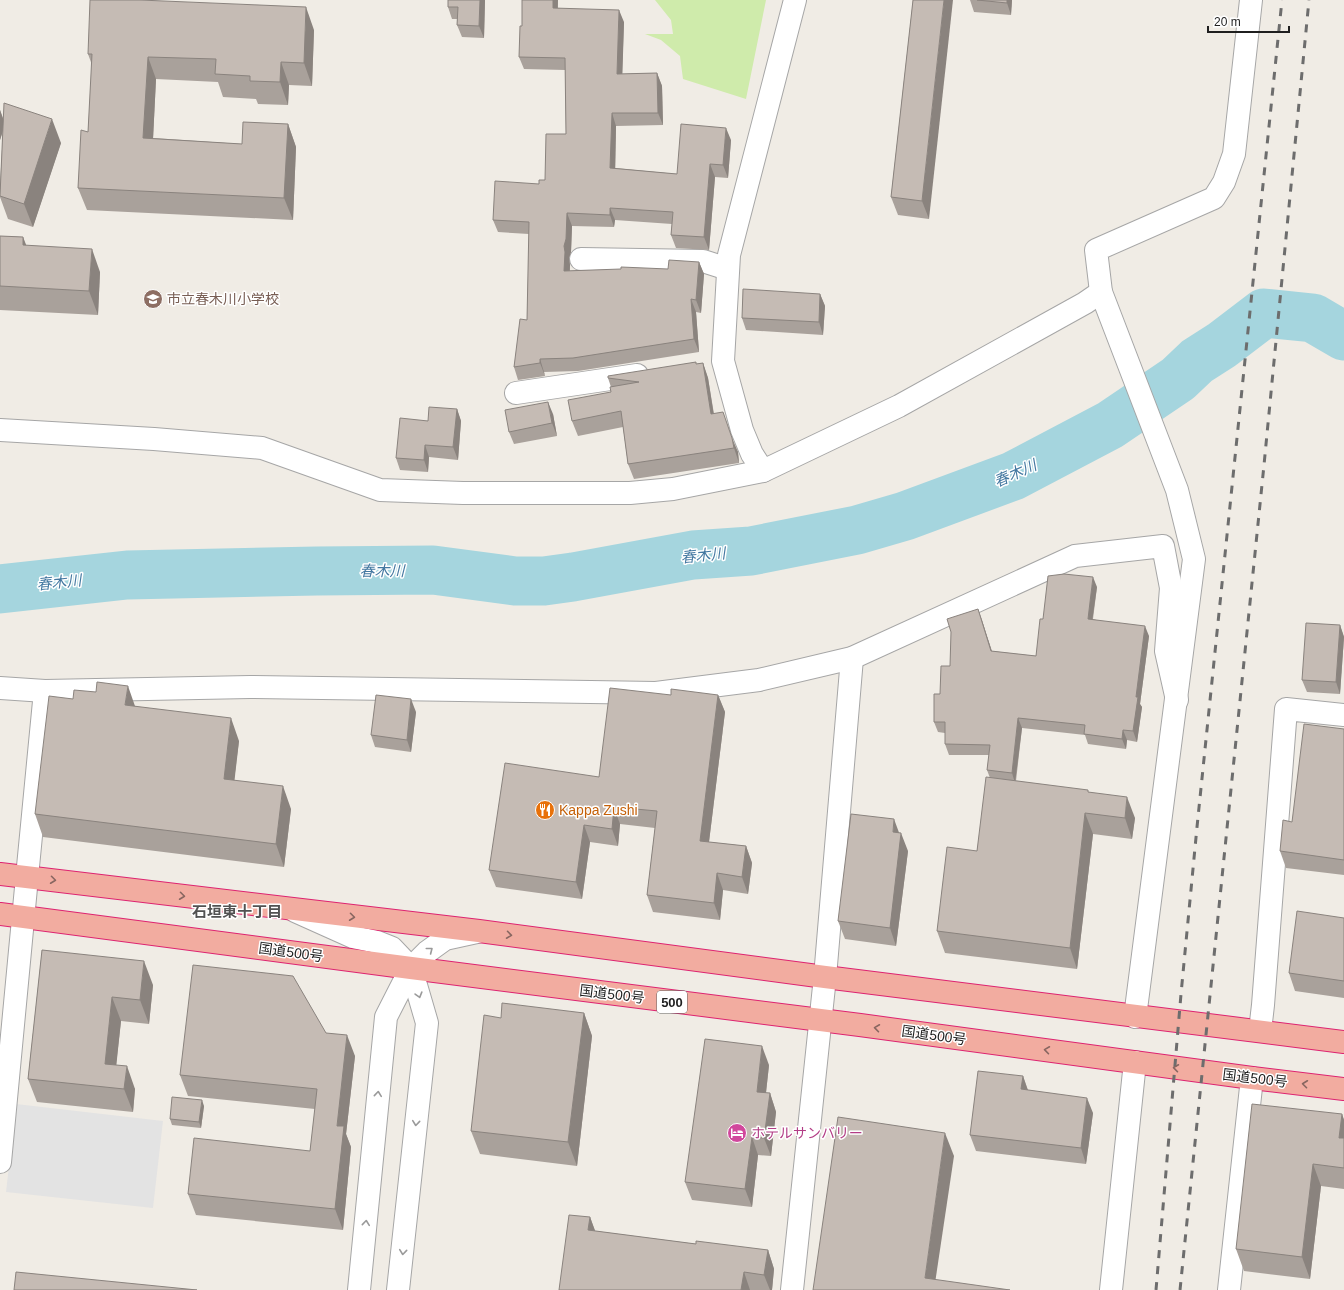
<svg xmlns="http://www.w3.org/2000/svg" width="1344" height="1290" font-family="Helvetica,'Noto Sans JP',sans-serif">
  <rect width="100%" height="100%" fill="#f0ece5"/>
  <path fill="#cfebab" d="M655 0H766L746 99 683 79 680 56 661 40 645 34H673L671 20Z"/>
  <path fill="#e3e3e3" d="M16 1104 163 1121 153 1208 6 1192Z"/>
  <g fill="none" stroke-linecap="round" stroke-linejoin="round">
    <path stroke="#a5d5de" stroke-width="49" d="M0 589 127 575 317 571 433 570 515 581H544L573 577 693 555 751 551 857 530 905 516 1013 476 1110 425 1178 379 1197 361 1222 345 1264 313 1313 318 1344 336"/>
    <g stroke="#a6a6a6" stroke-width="24">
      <g id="minor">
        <path d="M581 259 703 261 728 269"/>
        <path d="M516 393 637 375"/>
        <path d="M0 430 154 439 262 448 380 490 463 493H630L673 489 763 471 899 406 1085 303 1101 292"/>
        <path d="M763 471 752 454 742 430 723 361 729 255 795 0"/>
        <path d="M0 688 45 691 250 687 656 693 759 680 852 658 1075 556 1163 546 1171 588 1166 651 1177 700"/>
        <path d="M27 877 45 691"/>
        <path d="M825 977 852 658"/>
        <path d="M1135 1017 1194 559 1177 490 1101 292 1096 250 1214 198 1224 182 1234 154 1251 0"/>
        <path d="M1260 1031 1263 1005 1286 709 1344 715"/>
        <path d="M1229 1290 1252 1078"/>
      </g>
    </g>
    <g stroke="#a6a6a6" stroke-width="24">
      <g id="tertiary">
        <path d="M295 911 353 937 377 942 392 948 411 968 427 1023 398 1290"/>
        <path d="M0 1162 27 877"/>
        <path d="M359 1290 386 1017 411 968 427 952 445 939 477 932"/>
        <path d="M792 1290 825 977"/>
        <path d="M1111 1290 1135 1062"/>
      </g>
    </g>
    <g stroke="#dd2370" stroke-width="24">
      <g id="trunk">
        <path d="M0 874 479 931 825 977 1344 1042"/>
        <path d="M0 914 411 968 860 1025 1252 1078 1344 1089"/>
      </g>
    </g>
    <use href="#minor" stroke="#fff" stroke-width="22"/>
    <use href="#tertiary" stroke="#fff" stroke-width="22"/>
    <use href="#trunk" stroke="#f2aca0" stroke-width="22"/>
    <g stroke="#6d6d6d" stroke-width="3" stroke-dasharray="8 8" stroke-linecap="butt">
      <path d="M1156 1290 1181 994 1197 827 1282 0"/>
      <path d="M1180 1290 1264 465 1309 0"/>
    </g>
  </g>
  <g fill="#a9a19b">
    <path d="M485 0 484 38 462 37 457 25V19H452L448 7Z"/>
    <path d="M522 0H558V8L624 22 622 74 657 73 662 86 663 125 616 126 615 168 677 174 731 140 728 178 715 177 709 250 676 248 671 235 672 224 615 220 614 227 572 226 571 252 569 258 570 265V271L668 269 699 262 704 274 701 313 696 312 699 352 578 371 544 372 545 376 518 380 514 367 527 320 529 234 498 232 493 220 539 184 545 180 566 134 565 70 524 69 519 57 522 26Z"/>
    <path d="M913 0 929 219 898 215 891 197Z"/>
    <path d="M970 0H1012L1011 15 974 12Z"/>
    <path d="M314 30 312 86 289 85 288 105 258 104 256 99 223 97 218 82 156 79 153 138 242 144 288 124 296 147 293 220 87 210 78 188 88 132 92 65 88 54Z"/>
    <path d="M0 110 3 119 61 143 33 227 8 219 0 197V185L3 131 0 140Z"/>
    <path d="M0 236 23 237 26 246 100 272 98 315 0 310Z"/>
    <path d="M820 294 825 306 823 335 746 330 742 318Z"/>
    <path d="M696 362V364L703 363 708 378 714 414 738 452 739 463 634 479 628 464 623 427 578 436 572 421 611 392V387L608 378Z"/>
    <path d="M457 409 461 421 458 460 429 457 428 472 400 470 396 458 428 421Z"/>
    <path d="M553 414 557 436 514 444 509 432Z"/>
    <path d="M1097 587 1093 619 1149 636 1140 704 1142 707 1137 742 1127 740 1126 749 1088 744 1085 735 1022 728 1016 781 1089 792 1135 818 1132 839 1093 834 1077 969 945 953 937 931 977 851 990 778 987 770 989 755H949L945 744V733L938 732 934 722 940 694 950 666 978 609 992 651 1036 656 1043 619Z"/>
    <path d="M1340 625 1344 637 1340 694 1307 692 1302 680Z"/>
    <path d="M718 695 725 712 709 842 746 846 752 863 748 894 723 890 720 920 653 912 647 895 655 828 620 824 618 846 590 842 582 899 496 887 489 870 599 777Z"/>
    <path d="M135 706 239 741 234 780 291 809 284 867 43 837 35 814Z"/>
    <path d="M416 712 411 752 375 747 371 735Z"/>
    <path d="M1344 729V875L1286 868 1280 851 1292 822Z"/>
    <path d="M908 851 896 946 845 939 838 921Z"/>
    <path d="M1344 918V998L1295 991 1289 973Z"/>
    <path d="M42 950 153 985 149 1024 121 1021 116 1065 135 1089 133 1112 37 1102 28 1079Z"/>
    <path d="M584 1013 592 1036 577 1166 480 1154 471 1131 501 1018Z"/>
    <path d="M326 1033 355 1056 346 1134 351 1147 343 1230 196 1215 188 1194 310 1151 315 1109 188 1096 180 1075Z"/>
    <path d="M769 1065 766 1093H770L776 1112 771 1156 758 1155 752 1207 692 1200 685 1182Z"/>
    <path d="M1023 1076 1028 1090 1093 1113 1086 1164 976 1151 970 1135Z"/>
    <path d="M204 1106 201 1128 172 1125 170 1119Z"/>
    <path d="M1342 1114 1344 1120V1189L1321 1186 1310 1279 1244 1271 1236 1249Z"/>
    <path d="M590 1217 595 1231 696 1244 768 1250 774 1269 772 1290H559Z"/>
  </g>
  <g fill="#8a837e">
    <path d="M480 0H485L484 38 479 26Z"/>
    <path d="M553 0H558L557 21 553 8Z"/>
    <path d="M944 0H953L929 219 922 201Z"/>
    <path d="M1007 0H1012L1011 15 1007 3Z"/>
    <path d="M306 7 314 30 312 86 304 63Z"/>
    <path d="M619 10 624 22 622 87 617 74Z"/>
    <path d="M148 57 156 79 152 160 143 138Z"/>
    <path d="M281 62 289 85 288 105 280 82Z"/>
    <path d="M657 73 662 86 663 125 658 113Z"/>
    <path d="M0 110 5 124 0 140Z"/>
    <path d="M612 113 616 126 615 181 610 168Z"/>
    <path d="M52 119 61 143 33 227 24 204Z"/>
    <path d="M288 124 296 147 293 220 284 198Z"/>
    <path d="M726 128 731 140 728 178 723 165Z"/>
    <path d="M710 164 715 177 709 250 704 237Z"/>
    <path d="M610 208 615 220 614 227 610 215Z"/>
    <path d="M567 213 572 226 571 252 569 258 570 265 569 284 564 271V246Z"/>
    <path d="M23 237 32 260 23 245Z"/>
    <path d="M92 249 100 272 98 315 89 291Z"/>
    <path d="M699 262 704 274 701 313 696 300Z"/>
    <path d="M820 294 825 306 823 335 819 322Z"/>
    <path d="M691 299 696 312 699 352 694 339Z"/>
    <path d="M540 359 544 372 545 376 540 363Z"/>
    <path d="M703 363 708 378 716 429 711 414Z"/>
    <path d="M548 402 553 414 557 436 552 423Z"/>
    <path d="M457 409 461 421 458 460 453 447Z"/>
    <path d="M732 438 738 452 739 463 734 448Z"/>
    <path d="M425 445 429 457 428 472 424 460Z"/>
    <path d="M1093 577 1097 587 1091 629 1088 619Z"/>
    <path d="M978 609 982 620 995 662 991 651Z"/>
    <path d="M1340 625 1344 637 1340 694 1336 682Z"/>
    <path d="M1145 626 1149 636 1140 704 1142 707 1137 742 1133 731 1136 697Z"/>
    <path d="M128 686 136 709 125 705Z"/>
    <path d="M718 695 725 712 707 858 700 841Z"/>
    <path d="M411 699 416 712 411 752 407 740Z"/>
    <path d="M231 718 239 741 232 802 224 779Z"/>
    <path d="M1018 718 1022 728 1015 783 1012 773Z"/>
    <path d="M1123 730 1127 740 1126 749 1122 739Z"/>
    <path d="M283 786 291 809 284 867 276 844Z"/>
    <path d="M1127 797 1135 818 1132 839 1125 818Z"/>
    <path d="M614 807 620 824 618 846 612 829Z"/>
    <path d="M1085 813 1093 834 1077 969 1070 948Z"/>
    <path d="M894 819 901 838V833L908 851 896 946 890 928 893 832Z"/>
    <path d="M584 825 590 842 582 899 576 882Z"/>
    <path d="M746 846 752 863 748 894 742 877Z"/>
    <path d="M717 873 723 890 720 920 714 903Z"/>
    <path d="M144 961 153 985 149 1024 140 1000Z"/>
    <path d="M112 997 121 1021 114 1087 105 1064Z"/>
    <path d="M584 1013 592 1036 577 1166 568 1142Z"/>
    <path d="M347 1035 355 1056 346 1134 351 1147 343 1230 335 1209 337 1126Z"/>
    <path d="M762 1046 769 1065 764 1110 757 1092Z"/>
    <path d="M127 1066 135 1089 133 1112 124 1089Z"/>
    <path d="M1023 1076 1028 1091 1021 1089Z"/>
    <path d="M770 1093 776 1112 771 1156 764 1138Z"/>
    <path d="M1087 1098 1093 1113 1086 1164 1081 1148Z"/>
    <path d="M202 1100 204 1106 201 1128 199 1122Z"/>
    <path d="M1342 1114 1344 1120V1152L1339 1138Z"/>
    <path d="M945 1133 954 1156 934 1290 925 1278Z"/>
    <path d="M752 1137 758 1155 752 1207 745 1189Z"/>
    <path d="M1313 1164 1321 1186 1310 1279 1302 1257Z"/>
    <path d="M590 1217 597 1236 588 1230Z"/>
    <path d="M768 1250 774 1269 772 1290H770L764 1275Z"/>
    <path d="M744 1272 750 1290H741Z"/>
  </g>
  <g fill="#c5bbb4" stroke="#8a837e">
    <path d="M90 0H140L306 7 304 63 281 62 280 82 250 81V76L215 74 216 59 148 57 143 138 242 144 243 122 288 124 284 198 78 188 81 130 88 132 92 54H88Z"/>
    <path d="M448 0H480L479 26 457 25 458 7H448Z"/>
    <path d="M522 0H553V8L619 10 617 74 657 73 658 113H612L610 168 677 174 681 124 726 128 723 165 710 164 704 237 671 235 673 212 610 208V215L567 213 566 239 564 246 565 252 564 271 621 269V267L668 269 669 260 699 262 696 300 691 299 694 339 573 358 540 359V363L514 367 520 319 527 320 529 222 493 220 495 181 539 184V180H545L546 134H566L565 58 519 57 520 26H522Z"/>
    <path d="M913 0H944L922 201 891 197Z"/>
    <path d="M977 0H1007V3Z"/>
    <path d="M4 103 52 119 24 204 0 196Z"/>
    <path d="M0 236 23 237V245L92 249 89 291 0 286Z"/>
    <path d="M743 289 820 294 819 322 742 318Z"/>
    <path d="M696 362V364L703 363 711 414 723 412 732 438 734 448 628 464 621 411 572 421 568 400 611 392 610 387 639 382 608 378V376Z"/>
    <path d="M548 402 552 423 509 432 505 410Z"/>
    <path d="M429 407 457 409 453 447 425 445 424 460 396 458 400 418 428 421Z"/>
    <path d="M1064 574 1093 577 1088 619 1145 626 1136 697H1138L1133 731 1123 730 1122 739 1084 734 1085 725 1018 718 1012 773 987 770 990 745 945 744V722H934V694H940L941 666H950L951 632 947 619 978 609 991 651 1036 656 1040 619H1043L1048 576Z"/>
    <path d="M1306 623 1340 625 1336 682 1302 680Z"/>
    <path d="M97 682 128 686 125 705 231 718 224 779 283 786 276 844 35 814 49 696 73 699 74 690 96 692Z"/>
    <path d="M610 688 671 695V689L718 695 700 841 746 846 742 877 717 873 714 903 647 895 657 811 614 807 612 829 584 825 576 882 489 870 505 763 599 777Z"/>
    <path d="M376 695 411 699 407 740 371 735Z"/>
    <path d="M1304 724 1344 729V860L1280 851 1283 820 1292 822Z"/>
    <path d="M986 777 1088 790V792L1127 797 1125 818 1085 813 1070 948 937 931 947 847 977 851Z"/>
    <path d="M851 814 894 819 893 832 901 833 890 928 838 921Z"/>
    <path d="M1297 911 1344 918V981L1289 973Z"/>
    <path d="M42 950 144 961 140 1000 112 997 105 1064 127 1066 124 1089 28 1079Z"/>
    <path d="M193 965 293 976 326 1033 347 1035 337 1126H344L335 1209 188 1194 194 1138 310 1151 317 1089 180 1075Z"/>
    <path d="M502 1003 584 1013 568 1142 471 1131 484 1015 501 1018Z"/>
    <path d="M705 1039 762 1046 757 1092 770 1093 764 1138 752 1137 745 1189 685 1182Z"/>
    <path d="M978 1071 1023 1076 1021 1089 1087 1098 1081 1148 970 1135Z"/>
    <path d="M172 1097 202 1100 199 1122 170 1119Z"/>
    <path d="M1252 1104 1342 1114 1339 1138H1344V1168L1313 1164 1302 1257 1236 1249Z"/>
    <path d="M838 1117 945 1133 925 1278 1010 1290H813Z"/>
    <path d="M569 1215 590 1217 588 1230 696 1244V1241L768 1250 764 1275 744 1272 741 1290H559Z"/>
    <path d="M16 1272 197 1290H14Z"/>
  </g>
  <defs><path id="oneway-chevron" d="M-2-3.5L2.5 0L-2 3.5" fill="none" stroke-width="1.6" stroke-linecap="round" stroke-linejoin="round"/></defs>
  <g stroke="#886660">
    <use href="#oneway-chevron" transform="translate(53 880) rotate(7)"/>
    <use href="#oneway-chevron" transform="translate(182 896) rotate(7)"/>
    <use href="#oneway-chevron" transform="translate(352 917) rotate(7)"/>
    <use href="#oneway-chevron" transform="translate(509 935) rotate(8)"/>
    <use href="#oneway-chevron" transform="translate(877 1028) rotate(-172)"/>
    <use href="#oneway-chevron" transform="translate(1047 1050) rotate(-172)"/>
    <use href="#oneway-chevron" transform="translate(1176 1068) rotate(-172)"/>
    <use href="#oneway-chevron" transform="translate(1305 1084) rotate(-173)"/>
  </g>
  <g stroke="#9a9a9a">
    <use href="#oneway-chevron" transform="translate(430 950) rotate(-38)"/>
    <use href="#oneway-chevron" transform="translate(419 995) rotate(74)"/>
    <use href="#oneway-chevron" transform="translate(378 1094) rotate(-84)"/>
    <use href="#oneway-chevron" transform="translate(416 1123) rotate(96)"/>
    <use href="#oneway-chevron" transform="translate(366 1223) rotate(-84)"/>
    <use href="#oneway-chevron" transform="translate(403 1252) rotate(96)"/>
  </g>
  <defs>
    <g id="school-disc" transform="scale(1)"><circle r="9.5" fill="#8d6e63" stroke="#fff"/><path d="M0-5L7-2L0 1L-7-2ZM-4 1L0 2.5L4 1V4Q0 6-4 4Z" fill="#fff"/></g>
    <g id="restaurant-disc" transform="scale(1)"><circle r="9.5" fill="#e8710a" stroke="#fff"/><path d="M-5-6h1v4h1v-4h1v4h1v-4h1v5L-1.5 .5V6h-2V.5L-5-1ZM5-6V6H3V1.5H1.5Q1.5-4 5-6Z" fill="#fff"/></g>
    <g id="hotel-disc" transform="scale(1)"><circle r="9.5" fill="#d1479c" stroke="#fff"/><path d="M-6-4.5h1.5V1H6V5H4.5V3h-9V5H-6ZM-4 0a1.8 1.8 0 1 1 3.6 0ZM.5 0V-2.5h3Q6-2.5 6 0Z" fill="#fff"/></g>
  </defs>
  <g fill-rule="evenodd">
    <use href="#school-disc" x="153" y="299"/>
    <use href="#restaurant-disc" x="545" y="810"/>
    <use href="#hotel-disc" x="737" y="1133"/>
  </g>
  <g text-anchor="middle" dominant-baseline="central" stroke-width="3" stroke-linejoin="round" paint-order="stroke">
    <rect fill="#fff" stroke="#626262" stroke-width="1" x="657" y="991" width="30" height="22" rx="3"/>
    <g font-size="13" font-weight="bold" fill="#1f1f1f">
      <text x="672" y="1002">500</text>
    </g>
    <g font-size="14" fill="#785e54" stroke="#fff" text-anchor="start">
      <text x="167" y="299">市立春木川小学校</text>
    </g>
    <g font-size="14" fill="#c56008" stroke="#fff" text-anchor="start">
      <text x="559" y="810">Kappa Zushi</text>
    </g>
    <g font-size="14" fill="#1f1f1f" stroke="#fff">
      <text transform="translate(291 952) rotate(8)">国道500号</text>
      <text transform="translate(612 994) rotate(7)">国道500号</text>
      <text transform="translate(934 1035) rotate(8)">国道500号</text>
      <text transform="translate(1255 1078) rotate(7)">国道500号</text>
    </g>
    <g font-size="14" fill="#b23c85" stroke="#fff" text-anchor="start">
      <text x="751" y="1133">ホテルサンバリー</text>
    </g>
    <g font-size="15" font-style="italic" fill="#4478a1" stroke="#fff">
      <text transform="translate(1015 473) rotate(-24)">春木川</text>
      <text transform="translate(703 555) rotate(-6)">春木川</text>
      <text x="382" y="570">春木川</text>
      <text transform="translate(59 582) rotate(-6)">春木川</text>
    </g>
    <g font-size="15" font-weight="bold" fill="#525252" stroke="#fff">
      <text x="237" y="911">石垣東十丁目</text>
    </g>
  </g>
  <path d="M1208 26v6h81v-6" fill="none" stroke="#1f1f1f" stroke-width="2"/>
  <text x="1214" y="26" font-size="12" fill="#1f1f1f" stroke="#ffffff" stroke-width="3" paint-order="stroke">20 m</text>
</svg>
